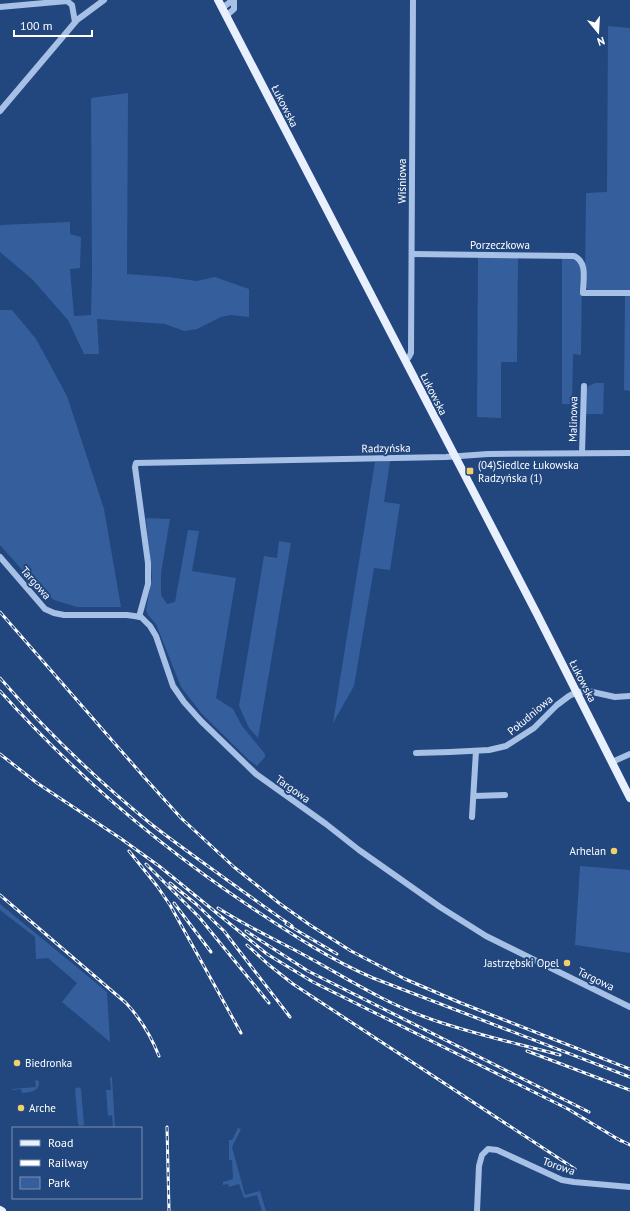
<svg xmlns="http://www.w3.org/2000/svg" width="630" height="1211" font-family="'PT Sans',sans-serif">
  <rect width="100%" height="100%" fill="#22467e"/>
  <g fill="#355f9c">
    <path d="M608 26 630 28V291L588 290 585 286 586 193 607 192Z"/>
    <path d="M128 93 127 274 168 277 197 281 215 277 249 289V317L231 315 221 317 197 329 184 331 165 324 97 319 99 354H84L68 320 32 279 0 252V225L70 222V234L81 237 80 268 70 269 74 316 91 315 92 273 91 98Z"/>
    <path d="M478 257H518L517 362H501V418L477 417Z"/>
    <path d="M562 258H575L582 266 581 355 573 354 572 404H562Z"/>
    <path d="M625 295H630V391L624 390Z"/>
    <path d="M0 310H12L36 339 67 396 104 509 121 607H77L54 600 33 582 0 545Z"/>
    <path d="M595 383H604L603 414H584L586 390 589 386Z"/>
    <path d="M390 461 384 502 400 504 390 570 374 568 354 686 333 723 375 462Z"/>
    <path d="M146 518 170 519 161 573V595L167 604 175 602 188 530 199 531 192 571 236 578 216 698 233 709 242 726 265 754V757L257 766 249 760 202 714 181 687 156 624 148 615 146 610 152 577Z"/>
    <path d="M279 541 291 543 258 738 249 728 239 706 264 556 277 558Z"/>
    <path d="M580 866 630 870V953L575 945Z"/>
    <path d="M0 904 107 992 110 1042 62 1002 77 983 48 958 36 959 35 937 0 910Z"/>
    <path d="M112 1077 115 1128H113L112 1115 108 1116 106 1090H111L110 1078Z"/>
    <path d="M35 1080 39 1081C40 1092 30 1092 22 1093L21 1089 12 1090V1089L36 1087Z"/>
    <path d="M78 1087 81 1089 84 1125 79 1126V1124H78L75 1089Z"/>
    <path d="M238 1128 241 1129 232 1147 245 1195 260 1191 266 1211H262L257 1195 244 1198 239 1184 229 1187 228 1184 223 1185V1182L233 1179 232 1160H229V1140H232Z"/>
  </g>
  <g fill="none" stroke-linecap="round" stroke-linejoin="round">
    <g stroke="#a6c0e6" stroke-width="6">
      <path d="M0 7 67 1 72 5 75 22"/>
      <path d="M222 8 229 3 231 0"/>
      <path d="M226 16 234 9V0"/>
      <path d="M0 111 77 20 104 0"/>
      <path d="M412 254 574 256C588 262 583 280 583 293H630"/>
      <path d="M405 360 409 357 411 353 413 0"/>
      <path d="M582 453 584 386"/>
      <path d="M0 557 45 609 54 613 64 615H127L141 617 150 626 156 636 173 686 184 702 201 721 256 774 326 824 359 850 440 907 486 936 630 1007"/>
      <path d="M139 617 148 584V563L135 467 136 463 446 457 488 454 630 453"/>
      <path d="M416 753 450 752 489 750 506 746 534 728 557 705 569 696 577 692 588 691 615 697 630 696"/>
      <path d="M612 762 630 754"/>
      <path d="M474 796 505 795"/>
      <path d="M472 817 476 751"/>
      <path d="M477 1211 479 1166 482 1155 488 1149 497 1150 562 1180 574 1182 630 1187"/>
    </g>
    <g stroke="#e8effd" stroke-width="8">
      <path d="M218 0 537 614 630 798"/>
      <path d="M0 1210 2 1211"/>
    </g>
    <g stroke="#fff" stroke-width="3">
      <g id="rail">
        <path d="M0 612 144 777 181 818 234 867 279 903 310 925 351 951 405 979 461 1003 630 1069"/>
        <path d="M0 678C46 731 97 780 151 824 169 838 187 851 205 864 234 885 263 906 292 926"/>
        <path d="M0 691C76 776 160 847 255 910 293 935 331 960 373 978L630 1077"/>
        <path d="M0 754 37 783 120 838 159 866 267 954 313 982 568 1109 621 1141"/>
        <path d="M129 851 157 886 170 905 241 1033"/>
        <path d="M146 864 199 917 269 1003"/>
        <path d="M170 883 196 904 224 931 290 1017"/>
        <path d="M0 895 126 1003C141 1019 151 1036 159 1056"/>
        <path d="M174 903 211 952"/>
        <path d="M218 908C249 928 283 943 315 961 351 981 386 1003 425 1017 468 1033 516 1043 560 1055"/>
        <path d="M286 924 337 954"/>
        <path d="M246 931 308 971 589 1112"/>
        <path d="M247 945 269 965 293 984 575 1169"/>
        <path d="M527 1051 630 1090"/>
        <path d="M167 1127 169 1211"/>
        <path d="M616 1138 630 1145"/>
      </g>
    </g>
    <use href="#rail" stroke="#22467e" stroke-width="1.5" stroke-dasharray="4.5" stroke-linecap="butt"/>
  </g>
  <g fill="#f2d068" stroke="#22467e" stroke-width="1.5">
    <rect x="466" y="467" width="8" height="8" rx="2"/>
    <circle cx="614" cy="851" r="4"/>
    <circle cx="567" cy="963" r="4"/>
    <circle cx="17" cy="1063" r="4"/>
    <circle cx="21" cy="1108" r="4"/>
  </g>
  <g text-anchor="middle" dominant-baseline="central" stroke-width="4" stroke-linejoin="round" paint-order="stroke">
    <g font-size="11" fill="#fff" stroke="#22467e">
      <text transform="translate(285 106) rotate(63)">Łukowska</text>
      <text transform="translate(402 181) rotate(-90)">Wiśniowa</text>
      <text x="500" y="245">Porzeczkowa</text>
      <text transform="translate(434 394) rotate(63)">Łukowska</text>
      <text transform="translate(573 419) rotate(-89)">Malinowa</text>
      <text transform="translate(386 448) rotate(-1)">Radzyńska</text>
      <text transform="translate(36 583) rotate(49)">Targowa</text>
      <text transform="translate(583 681) rotate(63)">Łukowska</text>
      <text transform="translate(530 715) rotate(-40)">Południowa</text>
      <text transform="translate(293 789) rotate(35)">Targowa</text>
      <text transform="translate(596 979) rotate(26)">Targowa</text>
      <text transform="translate(559 1166) rotate(19)">Torowa</text>
    </g>
    <g font-size="11" fill="#fff" stroke="#22467e" text-anchor="start">
      <text x="478" y="465">(04)Siedlce Łukowska<tspan x="478" dy="13">Radzyńska (1)</tspan></text>
      <text x="606" y="851" text-anchor="end">Arhelan</text>
      <text x="559" y="963" text-anchor="end">Jastrzębski Opel</text>
      <text x="25" y="1063">Biedronka</text>
      <text x="29" y="1108">Arche</text>
    </g>
  </g>
  <rect x="12" y="1127" width="130" height="72" fill="#22467e" stroke="#7a90b2"/>
  <rect x="20" y="1140" width="20" height="6" fill="#e8effd" stroke="#7a90b2"/>
  <text x="48" y="1147" font-size="12" fill="#ffffff">Road</text>
  <rect x="20" y="1160" width="20" height="6" fill="#ffffff" stroke="#7a90b2"/>
  <text x="48" y="1167" font-size="12" fill="#ffffff">Railway</text>
  <rect x="20" y="1177" width="20" height="12" fill="#355f9c" stroke="#7a90b2"/>
  <text x="48" y="1187" font-size="12" fill="#ffffff">Park</text>
  <g transform="translate(598 32) rotate(162)" stroke="#22467e" stroke-width="3" paint-order="stroke">
  <path d="M0-3L7 15L0 10L-7 15Z" fill="#ffffff"/>
  <text y="-6" font-size="11" font-weight="bold" text-anchor="middle" fill="#ffffff">N</text>
  </g>
  <path d="M14 30v6h78v-6" fill="none" stroke="#ffffff" stroke-width="2"/>
  <text x="20" y="30" font-size="12" fill="#ffffff" stroke="#22467e" stroke-width="3" paint-order="stroke">100 m</text>
</svg>
